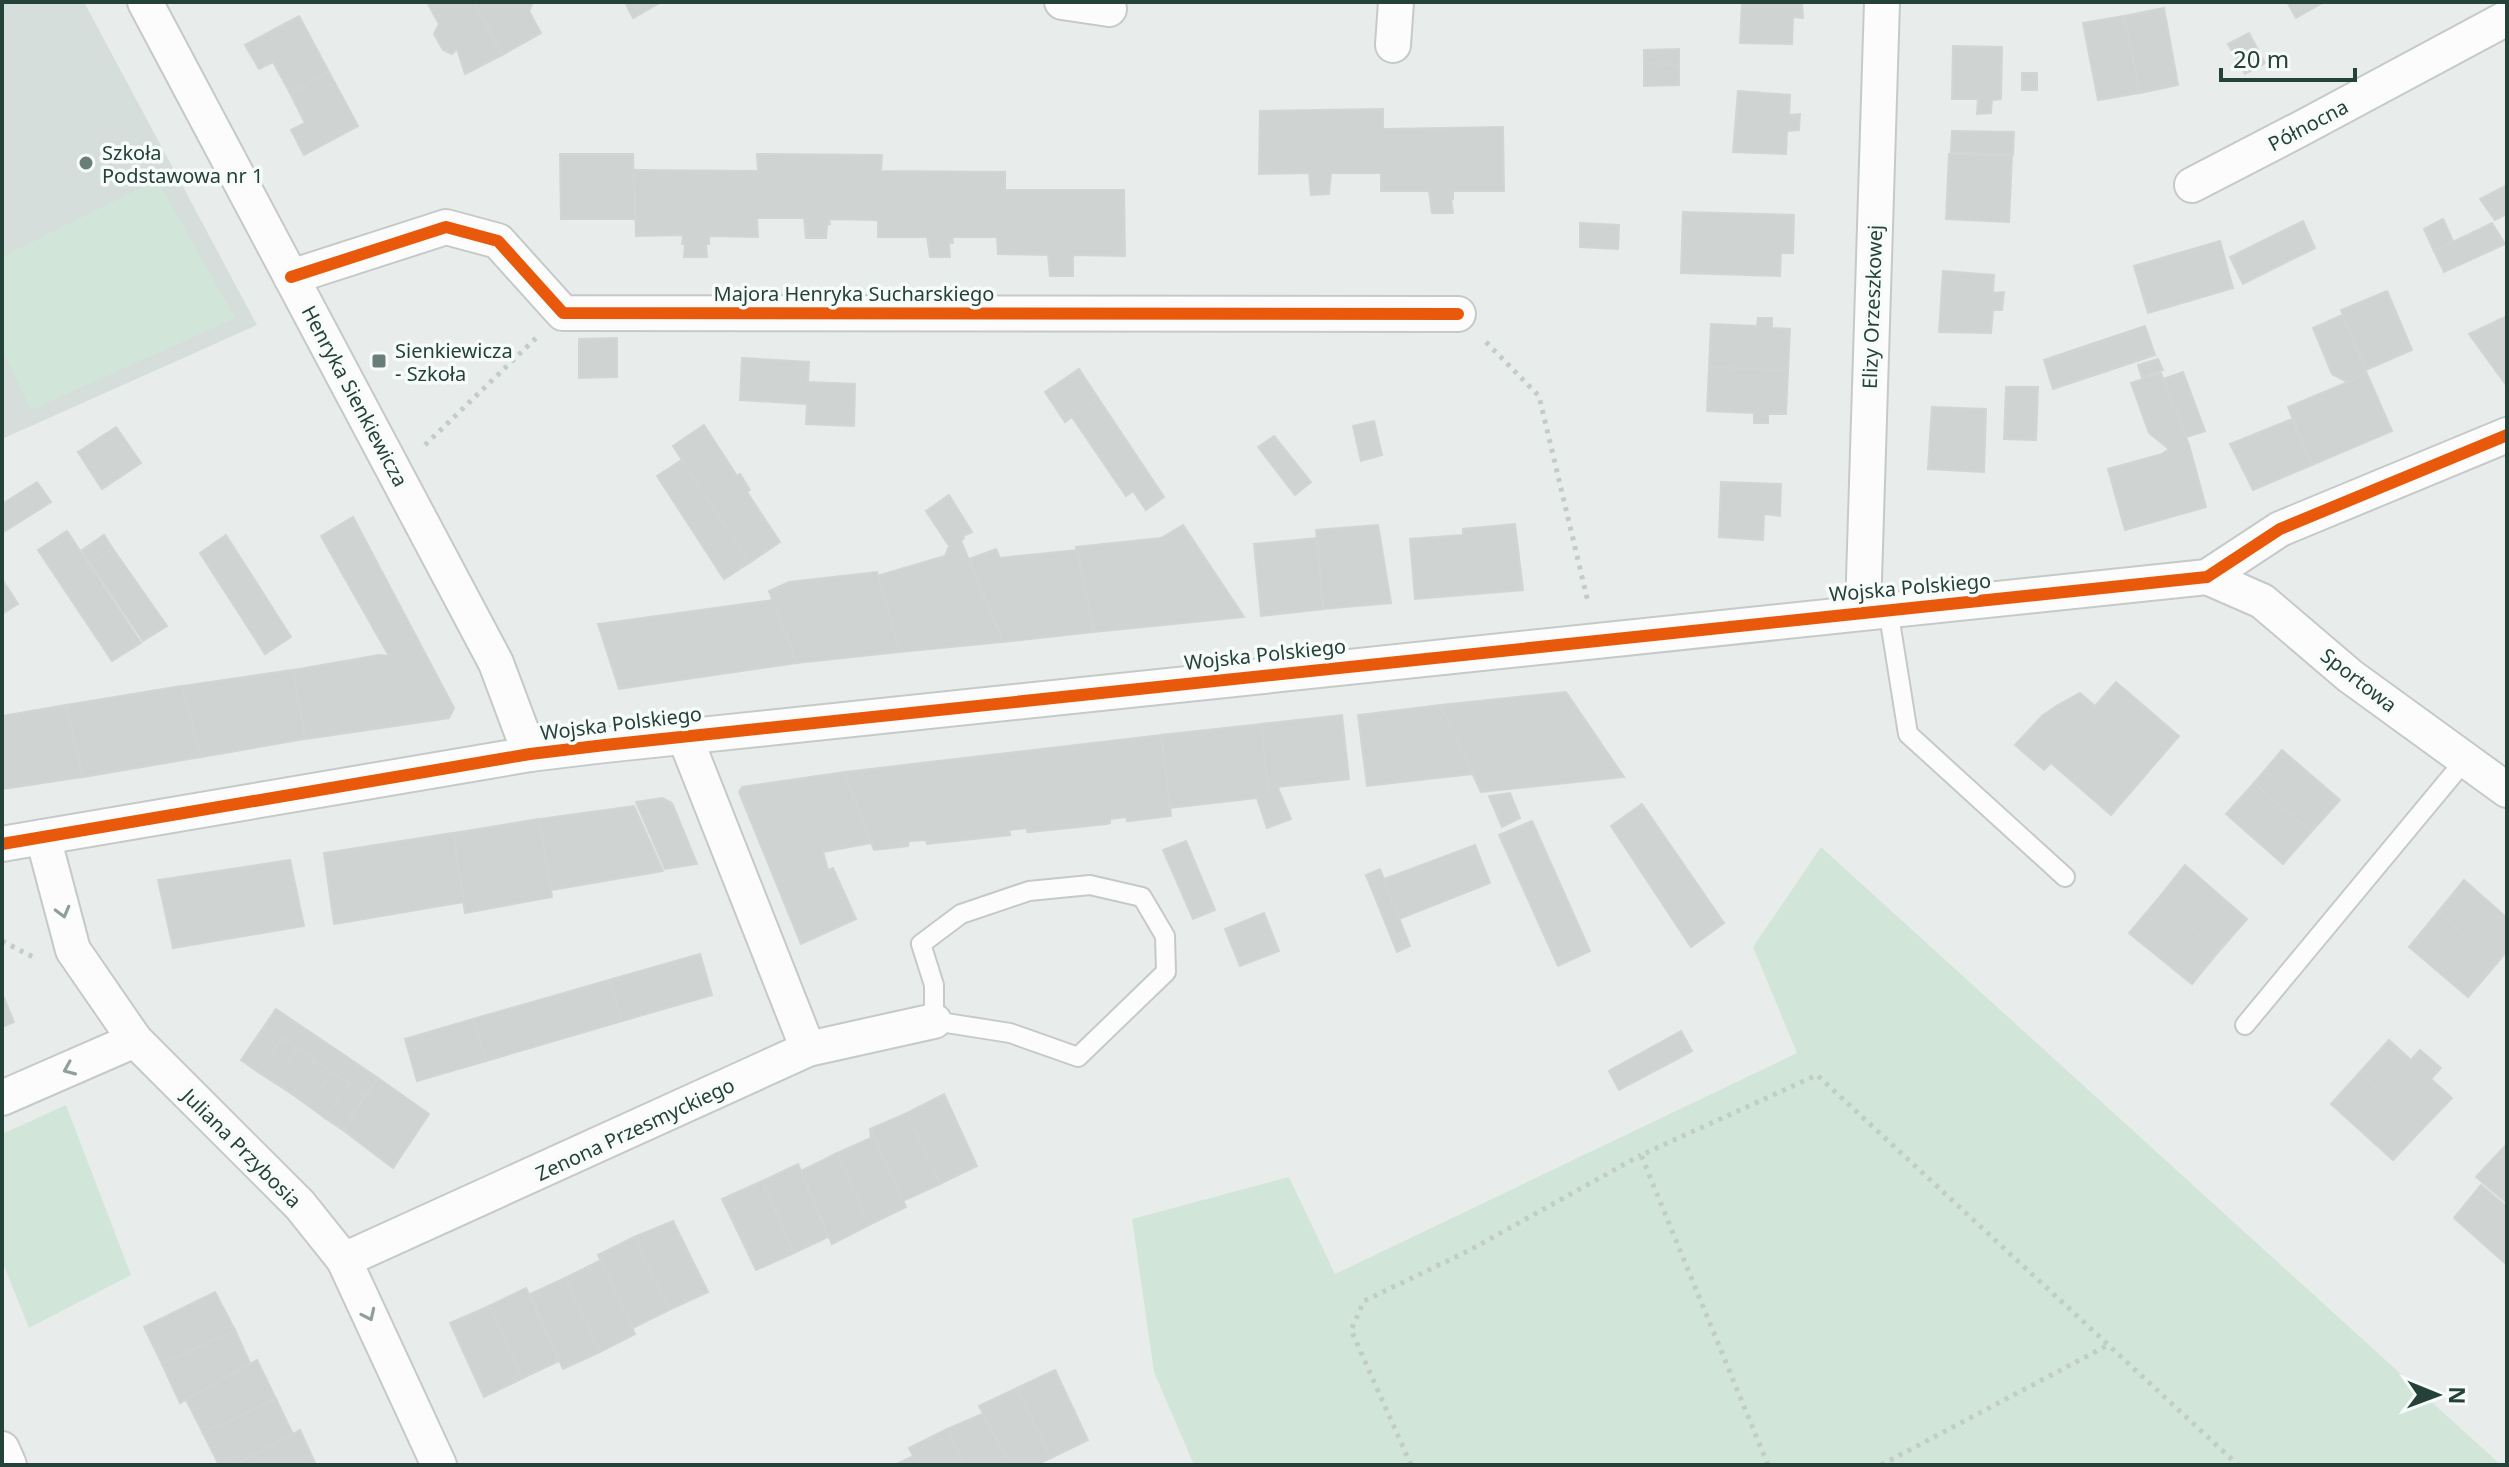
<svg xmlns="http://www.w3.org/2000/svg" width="2509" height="1467" font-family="'Noto Sans',sans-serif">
  <rect width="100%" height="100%" fill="#e8edeb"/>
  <path fill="#d6dedb" d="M2 2H84L257 325 2 439Z"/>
  <g fill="#d1e6d8">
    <path d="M157 180 235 318 31 410 2 349V257Z"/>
    <path d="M1821 847 2501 1465H1194L1154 1372 1132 1219 1289 1177 1335 1274 1797 1053 1753 947Z"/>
    <path d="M66 1105 131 1275 29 1328 2 1261V1134Z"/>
  </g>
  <g fill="#cfd4d2" stroke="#d1d6d4" stroke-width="2">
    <path d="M427 2H474L502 55 465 74 457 49 452 54 443 50 434 34 439 24Z"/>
    <path d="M474 2H533L529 11 541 33 502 55Z"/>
    <path d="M625 2H661L633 18Z"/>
    <path d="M1742 2 1802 3 1803 18 1793 17 1792 44 1740 43Z"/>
    <path d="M2287 2H2324L2296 18Z"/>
    <path d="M2164 8 2178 85 2140 93 2124 16Z"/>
    <path d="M299 16 329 72 290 93 273 62 259 69 245 45Z"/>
    <path d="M2124 16 2140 93 2098 100 2083 23Z"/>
    <path d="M2249 33 2265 63 2245 74 2228 44Z"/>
    <path d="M1953 46 2002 47 2001 99 1992 100 1991 113 1977 114 1978 99H1952Z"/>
    <path d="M1679 49V65L1644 63V50Z"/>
    <path d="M1644 63 1679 65V85L1644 86Z"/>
    <path d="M329 72 358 126 304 155 291 130 305 123 290 93Z"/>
    <rect x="2022" y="73" width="15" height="17"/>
    <path d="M1738 91 1790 95 1789 115 1800 114 1799 130 1787 131 1786 154 1733 152Z"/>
    <path d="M1383 109V129L1503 127 1504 191H1453V199L1451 198 1453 213H1432L1429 191H1381V173H1331L1329 194 1311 195 1309 173 1259 174 1260 111Z"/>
    <path d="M1952 131 2014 132 2013 155 1951 152Z"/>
    <path d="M560 154H633L635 219H561Z"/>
    <path d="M757 154 882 155 881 171 1005 172V190H1124L1125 256 1073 255V276H1050L1048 255 998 254 997 237H952L953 243H949L950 257H930L927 237H878V220L829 219 830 224 827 225 826 238H806L804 218H757L758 237 709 236V244H706L707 257H684L685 244H682L683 235 636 236 634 170 758 171Z"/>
    <path d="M1949 154 2012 156 2009 222 1946 219Z"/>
    <path d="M2507 185V214L2495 220 2480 199Z"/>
    <path d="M1683 212 1794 215 1793 253H1781L1780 276 1681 273Z"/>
    <path d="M2443 219 2453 241 2434 251 2424 229Z"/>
    <path d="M2303 221 2315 248 2243 284 2230 257Z"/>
    <path d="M1580 223 1619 225 1618 249 1580 247Z"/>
    <path d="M2492 223 2505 244 2444 272 2434 251Z"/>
    <path d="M2220 241 2233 288 2148 313 2134 266Z"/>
    <path d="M1943 271 1994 275 1993 293 2004 292 2002 310H1993L1991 333 1939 332Z"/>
    <path d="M2387 291 2412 350 2366 370 2341 310Z"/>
    <path d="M2342 315 2367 374 2347 382 2332 374 2313 328Z"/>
    <path d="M2507 316V384L2506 385 2469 334Z"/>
    <path d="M1758 318H1772V328L1790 329 1788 371 1709 367 1711 324 1757 326Z"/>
    <path d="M2145 326 2155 355 2053 389 2044 360Z"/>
    <path d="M617 338V377L579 378V339Z"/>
    <path d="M742 358 809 362 808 382 855 384 854 426 806 424 807 404 740 400Z"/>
    <path d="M2158 359 2163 370 2142 378 2138 365Z"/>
    <path d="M1709 367 1788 371 1786 414H1768V423H1754V413L1707 411Z"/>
    <path d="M1079 369 1098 398 1065 422 1045 392Z"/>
    <path d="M2183 372 2205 431 2186 437 2163 379Z"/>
    <path d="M2161 373 2189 445 2206 507 2125 530 2108 469 2162 454 2169 449 2149 433 2131 383Z"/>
    <path d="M2367 374 2392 431 2312 465 2288 407Z"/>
    <path d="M2006 387H2038L2036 440 2004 439Z"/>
    <path d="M1098 398 1164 497 1146 510 1133 491 1126 496 1072 417Z"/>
    <path d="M1932 407 1986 409 1984 472 1928 469Z"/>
    <path d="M2292 419 2312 465 2253 490 2230 444Z"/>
    <path d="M1374 421 1382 455 1361 461 1353 426Z"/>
    <path d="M704 425 737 476 740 474 750 490 747 492 780 542 749 563 673 446Z"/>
    <path d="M116 427 141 463 102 489 78 452Z"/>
    <path d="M1274 436 1311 482 1295 495 1258 447Z"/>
    <path d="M682 460 749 563 724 579 657 476Z"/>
    <path d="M37 482 51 502 2 533V504Z"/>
    <path d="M1721 482 1781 484 1780 516 1764 514 1763 540 1719 537Z"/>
    <path d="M949 495 972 532 963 536 964 538 961 541 1003 642 900 652 877 576 945 556 949 546 926 511Z"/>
    <path d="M353 517 454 708 449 718 305 739 293 670 379 655 389 656 321 536Z"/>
    <path d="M1515 524 1523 590 1415 599 1410 539 1463 535V529Z"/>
    <path d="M1183 525 1244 617 1094 632 1076 547 1161 538Z"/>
    <path d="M1378 525 1391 603 1323 609 1316 530Z"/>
    <path d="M67 531 141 643 112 661 38 550Z"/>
    <path d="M104 535 113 549 91 564 82 550Z"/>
    <path d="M226 535 291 637 265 654 200 553Z"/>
    <path d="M1317 538 1323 609 1261 616 1254 544Z"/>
    <path d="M113 549 167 626 143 641 91 564Z"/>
    <path d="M996 549 1000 558 1077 550 1094 632 1003 642 969 559Z"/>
    <path d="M877 572 900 652 797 663 769 591 789 582Z"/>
    <path d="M2 579 18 604 2 614Z"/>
    <path d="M773 600 797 663 619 689 598 624Z"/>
    <path d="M293 670 305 739 201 757 182 686Z"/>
    <path d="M2116 682 2179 736 2111 815 2051 763 2044 770 2015 745 2042 716 2056 706 2080 693 2095 706Z"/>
    <path d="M182 686 201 757 83 777 66 705Z"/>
    <path d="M1566 692 1624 777 1481 792 1440 705Z"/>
    <path d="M66 705 83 777 2 789V716Z"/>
    <path d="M1440 705 1473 774 1367 786 1358 715Z"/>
    <path d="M1342 715 1349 779 1268 788 1261 724Z"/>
    <path d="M1261 724 1268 788 1277 786 1291 819 1267 828 1257 798 1170 808 1161 735Z"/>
    <path d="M1161 735 1171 816 1130 821H1127V817L1110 819V823L1107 824 1030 832H1027V828L1009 830 1010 835 927 844 926 840 909 841 908 846 874 850 844 772Z"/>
    <path d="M2282 750 2340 800 2311 832 2254 783Z"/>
    <path d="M844 772 871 843 823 852 828 870 833 868 856 919 801 944 739 792 742 787Z"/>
    <path d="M2254 783 2311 832 2283 864 2226 814Z"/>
    <path d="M1510 793 1520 818 1502 827 1489 796Z"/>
    <path d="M662 798 672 803 697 864 665 869 636 802Z"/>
    <path d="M1642 804 1724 923 1691 947 1611 826Z"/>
    <path d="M634 806 663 871 551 890 539 819Z"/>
    <path d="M539 819 552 897 465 913 453 833Z"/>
    <path d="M1532 821 1590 951 1558 966 1499 835Z"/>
    <path d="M453 833 464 902 334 924 324 853Z"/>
    <path d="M1186 841 1215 910 1193 919 1163 850Z"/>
    <path d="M1475 845 1490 883 1399 919 1384 879Z"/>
    <path d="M290 860 304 926 173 948 158 880Z"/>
    <path d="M2185 865 2247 919 2219 951 2157 900Z"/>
    <path d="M1380 869 1410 946 1397 952 1366 875Z"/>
    <path d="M2464 880 2507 918V951L2497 963 2438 912Z"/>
    <path d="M2157 900 2219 951 2192 984 2129 933Z"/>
    <path d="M2438 912 2497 963 2468 997 2409 947Z"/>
    <path d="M1264 913 1279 951 1240 966 1225 929Z"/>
    <path d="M700 954 712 995 622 1021 609 980Z"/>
    <path d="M609 980 622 1021 486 1061 473 1019Z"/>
    <path d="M2 993 14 1022 2 1027Z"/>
    <path d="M276 1009 378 1078 365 1095 282 1038 258 1072 241 1060Z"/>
    <path d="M473 1019 486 1061 417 1081 405 1039Z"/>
    <path d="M1681 1031 1692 1051 1619 1090 1609 1071Z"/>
    <path d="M282 1038 298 1049 275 1083 258 1072Z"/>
    <path d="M2389 1040 2411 1060 2420 1050 2441 1068 2431 1079 2452 1098 2422 1129 2360 1072Z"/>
    <path d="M298 1049 315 1060 292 1094 275 1083Z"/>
    <path d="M315 1060 332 1072 309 1106 292 1094Z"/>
    <path d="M332 1072 349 1083 325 1118 309 1106Z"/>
    <path d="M2360 1072 2422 1129 2393 1160 2331 1104Z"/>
    <path d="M378 1078 429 1114 393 1168 343 1130Z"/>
    <path d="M349 1083 365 1095 343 1130 325 1118Z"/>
    <path d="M944 1094 977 1166 940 1184 907 1113Z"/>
    <path d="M907 1113 940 1184 903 1201 870 1129Z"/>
    <path d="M870 1129 906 1207 869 1225 837 1153 871 1138Z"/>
    <path d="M2505 1146 2507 1148V1203L2476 1177Z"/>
    <path d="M837 1153 869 1225 832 1244 801 1171Z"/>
    <path d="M798 1164 828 1237 794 1253 762 1181Z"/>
    <path d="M762 1181 794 1253 756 1270 722 1199Z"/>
    <path d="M2481 1185 2507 1207V1265L2454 1218Z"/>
    <path d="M673 1221 708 1292 669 1310 634 1237Z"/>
    <path d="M634 1237 669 1310 633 1328 598 1255Z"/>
    <path d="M601 1260 635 1334 600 1352 565 1278Z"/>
    <path d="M565 1278 600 1352 563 1369 530 1294Z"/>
    <path d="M526 1288 559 1361 523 1378 489 1306Z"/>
    <path d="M215 1292 235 1330 162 1364 144 1327Z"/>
    <path d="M489 1306 523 1378 484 1397 450 1323Z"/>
    <path d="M235 1330 250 1363 180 1403 162 1364Z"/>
    <path d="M257 1360 276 1399 203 1433 186 1400Z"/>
    <path d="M1055 1370 1088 1440 1051 1458 1017 1388Z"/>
    <path d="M1017 1388 1051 1458 1036 1465H1011L979 1406Z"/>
    <path d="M276 1399 293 1434 235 1465H219L203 1433Z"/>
    <path d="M982 1414 1011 1465H965L947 1429Z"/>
    <path d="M947 1429 965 1465H918L909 1448Z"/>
    <path d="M300 1430 316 1465H235L293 1434Z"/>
    <path d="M913 1456 918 1465H895Z"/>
  </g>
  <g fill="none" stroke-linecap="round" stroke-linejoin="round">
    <g stroke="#c5cac8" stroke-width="22">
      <g id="service">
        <path d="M1888 609 1908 734 2065 877"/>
        <path d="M1090 885 1142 897 1165 936 1166 972 1078 1057 1010 1033 934 1021V985L921 944 961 914 1029 891Z"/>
        <path d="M2245 1025 2465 760"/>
      </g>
    </g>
    <g stroke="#c5cac8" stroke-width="38">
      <g id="minor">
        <path d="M145 2 496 663 530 754"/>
        <path d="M1062 2 1109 9"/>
        <path d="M1393 45 1396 2"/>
        <path d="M2192 185 2302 128 2507 18"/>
        <path d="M291 277 446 227 498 241 563 313 1458 314"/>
        <path d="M2207 577 2262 601 2350 676 2507 790"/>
        <path d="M1863 611 1882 2"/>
        <path d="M684 735 808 1049"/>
        <path d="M43 837 73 950 135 1040 300 1205 344 1260 439 1465"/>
        <path d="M2 844 530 754 605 745 2207 577 2280 529 2507 435"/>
        <path d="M2 1098 135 1040"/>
        <path d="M344 1260 808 1049 934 1021"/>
        <path d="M2 1449 9 1465"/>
      </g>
    </g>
    <g stroke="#c3ccca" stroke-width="5" stroke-dasharray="4 6" stroke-linecap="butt">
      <path d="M1486 342 1539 396 1588 602"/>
      <path d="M425 445 536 338"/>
      <path d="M2 941 33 957"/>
      <path d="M1411 1465 1351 1330 1364 1301 1470 1250 1641 1155"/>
      <path d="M1768 1465 1641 1155 1817 1075 2238 1465"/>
      <path d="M1881 1465 2108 1345"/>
    </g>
    <use href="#service" stroke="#fcfcfc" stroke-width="18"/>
    <use href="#minor" stroke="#fcfcfc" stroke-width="34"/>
    <g stroke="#f7fbf9" stroke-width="17">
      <g id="cycleway">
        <path d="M291 277 446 227 498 241 563 313 1458 314"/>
        <path d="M2 844 530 754 605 745 2207 577 2280 529 2507 435"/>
      </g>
    </g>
    <use href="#cycleway" stroke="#e8590c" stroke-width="12"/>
  </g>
  <defs><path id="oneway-chevron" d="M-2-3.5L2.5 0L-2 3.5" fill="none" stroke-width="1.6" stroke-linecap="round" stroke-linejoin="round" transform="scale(2)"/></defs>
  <g stroke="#909f9b">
    <use href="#oneway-chevron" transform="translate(63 912) rotate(75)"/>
    <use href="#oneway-chevron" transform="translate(69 1069) rotate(157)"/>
    <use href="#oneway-chevron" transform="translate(369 1315) rotate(65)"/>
  </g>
  <g fill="#697e78" stroke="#f7fbf9" stroke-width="3">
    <circle cx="86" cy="163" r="8"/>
    <rect x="371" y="353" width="16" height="16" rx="4"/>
  </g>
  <g text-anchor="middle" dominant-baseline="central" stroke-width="7" stroke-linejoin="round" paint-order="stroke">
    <g font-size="20" fill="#24423a" stroke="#f7fbf9">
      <text transform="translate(2308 125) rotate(-28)">Północna</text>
      <text x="854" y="293">Majora Henryka Sucharskiego</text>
      <text transform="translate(1872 307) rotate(-88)">Elizy Orzeszkowej</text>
      <text transform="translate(355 396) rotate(62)">Henryka Sienkiewicza</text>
      <text transform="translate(1910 587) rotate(-5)">Wojska Polskiego</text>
      <text transform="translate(1265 654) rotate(-6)">Wojska Polskiego</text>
      <text transform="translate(2359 680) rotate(38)">Sportowa</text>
      <text transform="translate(621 723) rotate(-7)">Wojska Polskiego</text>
      <text transform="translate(635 1129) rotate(-25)">Zenona Przesmyckiego</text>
      <text transform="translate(242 1148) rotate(45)">Juliana Przybosia</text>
    </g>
    <g font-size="20" fill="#24423a" stroke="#f7fbf9" text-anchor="start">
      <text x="102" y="152">Szkoła<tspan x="102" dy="23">Podstawowa nr 1</tspan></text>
      <text x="395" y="350">Sienkiewicza<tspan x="395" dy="23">- Szkoła</tspan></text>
    </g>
  </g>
  <rect width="2509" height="1467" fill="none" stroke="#24423a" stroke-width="8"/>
  <g transform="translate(2437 1395) rotate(91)" stroke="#f7fbf9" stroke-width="6" paint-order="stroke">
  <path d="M0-6L14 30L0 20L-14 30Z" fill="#24423a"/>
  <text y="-12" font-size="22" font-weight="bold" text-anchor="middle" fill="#24423a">N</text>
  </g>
  <path d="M2221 68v12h134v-12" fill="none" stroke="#24423a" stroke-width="4"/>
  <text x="2233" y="68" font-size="24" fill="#24423a" stroke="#f7fbf9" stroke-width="6" paint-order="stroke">20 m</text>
</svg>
